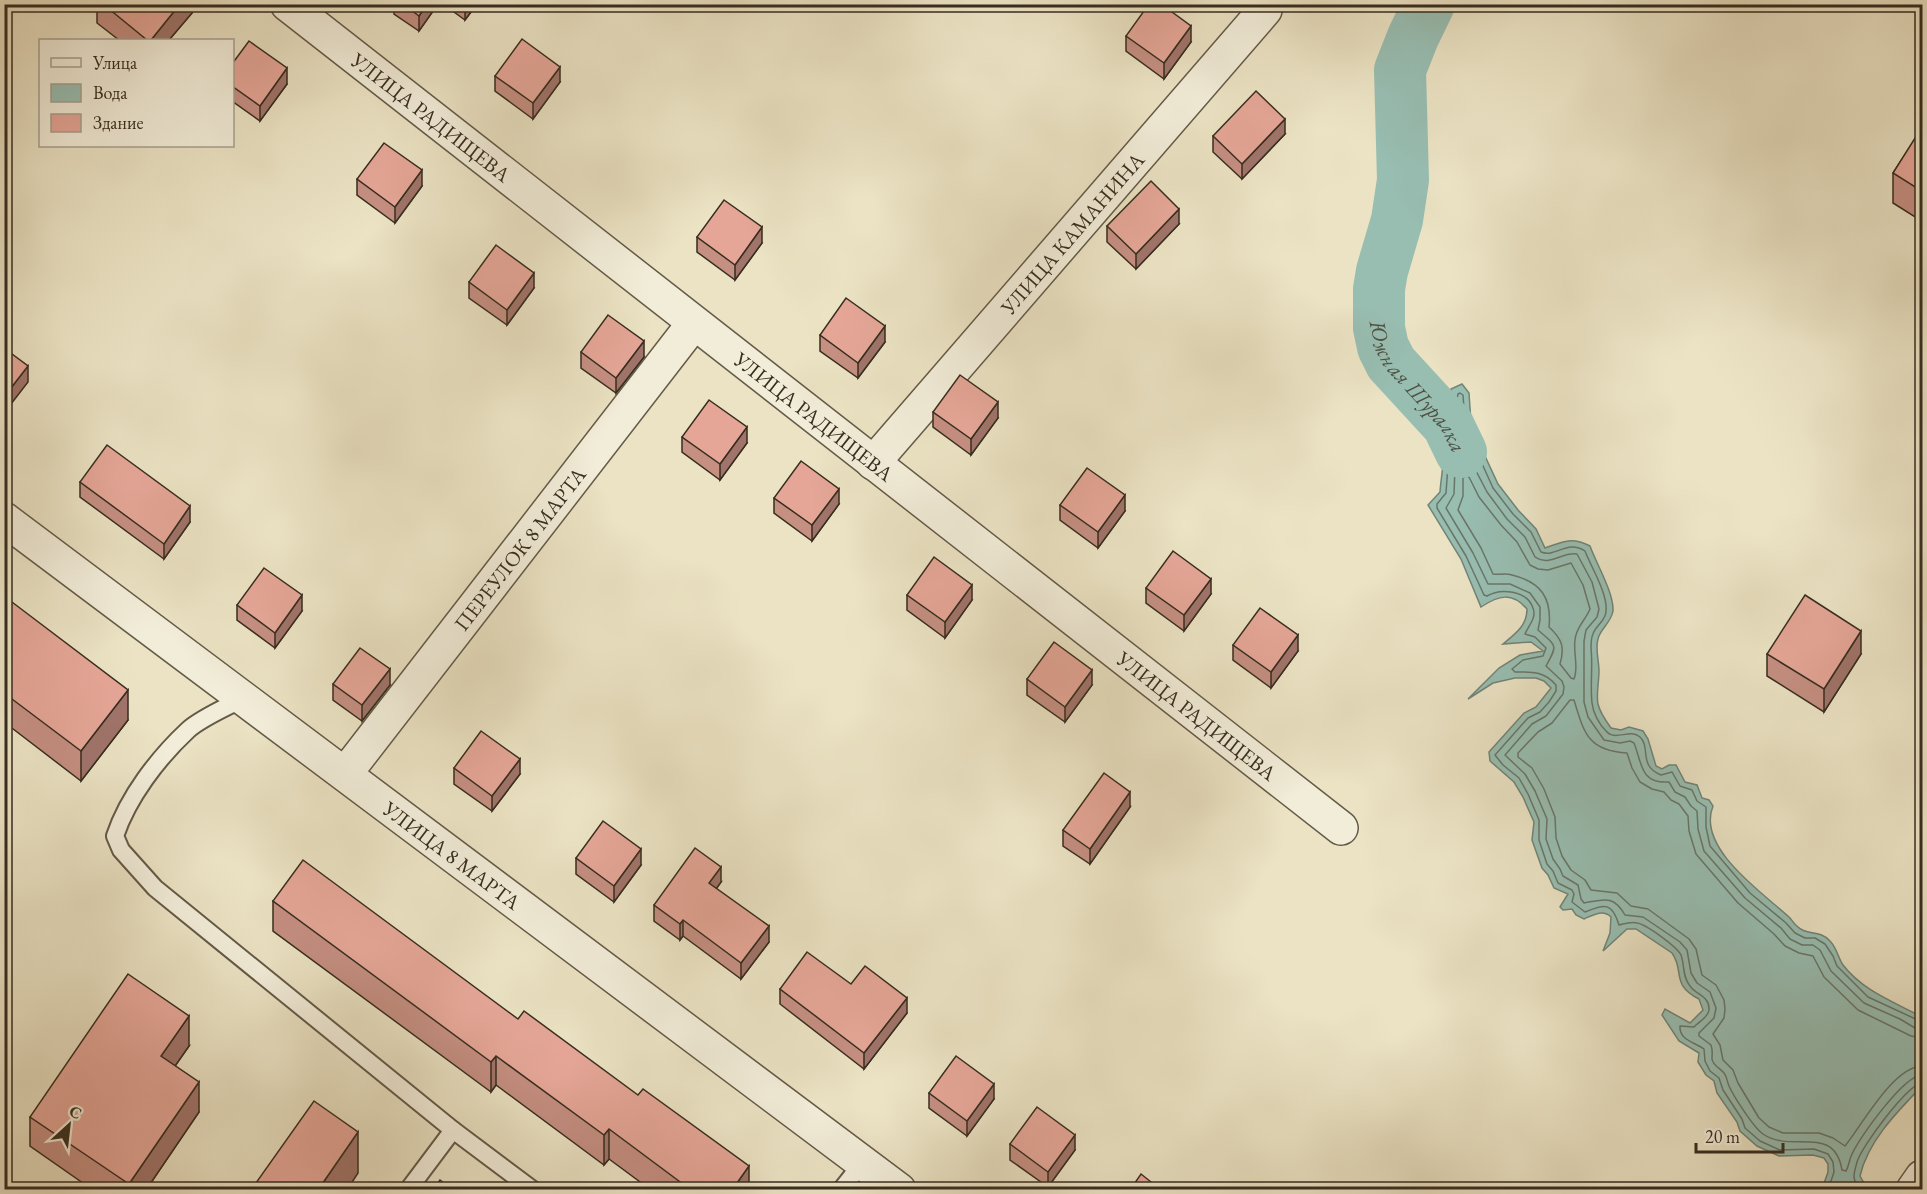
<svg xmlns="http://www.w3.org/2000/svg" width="1927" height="1194" font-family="'EB Garamond',serif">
  <rect width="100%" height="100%" fill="#ebe3c4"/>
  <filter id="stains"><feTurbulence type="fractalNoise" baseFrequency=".00333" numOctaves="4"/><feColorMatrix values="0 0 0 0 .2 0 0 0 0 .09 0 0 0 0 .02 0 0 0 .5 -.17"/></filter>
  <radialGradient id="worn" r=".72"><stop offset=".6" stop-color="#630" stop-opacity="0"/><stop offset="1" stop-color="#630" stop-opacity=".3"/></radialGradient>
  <path fill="#98beb2" stroke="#718477" stroke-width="1.5" d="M1462 384 1469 393 1471 423 1475 443 1484 454 1498 484 1518 510 1536 529 1545 548C1563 542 1571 536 1590 546 1596 563 1614 593 1613 611 1611 623 1600 629 1598 639 1595 649 1599 661 1599 671 1599 682 1596 694 1598 704 1600 713 1606 721 1611 728L1621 730 1629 727 1643 731 1648 739 1656 766 1662 769 1669 765H1676L1685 782 1697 785 1702 798 1709 800 1713 806C1696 848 1763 893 1789 917 1792 920 1794 924 1798 927 1807 936 1819 929 1830 941 1837 948 1838 958 1843 965 1863 991 1894 1002 1922 1017V1086C1897 1112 1868 1141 1860 1176L1865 1185 1862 1189H1822L1828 1172V1164L1824 1158 1813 1155 1779 1156 1757 1146 1740 1131 1737 1122 1717 1093 1714 1081 1706 1075 1698 1062 1699 1053 1679 1041 1662 1015 1665 1009 1690 1023 1703 1010 1699 999C1670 984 1685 971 1672 953L1636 929H1627L1603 951 1610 933 1611 917C1603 909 1593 915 1584 919L1576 915 1572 909 1563 910 1560 907 1568 894 1554 888 1548 875 1542 868 1532 840 1534 822 1523 797 1514 782 1490 761 1489 752 1524 713 1536 707 1551 688 1544 681 1536 678H1515L1493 683 1468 699 1499 668 1520 655 1543 651 1531 642 1503 644C1515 634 1527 626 1527 609 1512 592 1499 595 1481 607L1461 559 1428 505 1440 492C1441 475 1447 451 1440 435 1434 418 1420 412 1419 393L1434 396 1450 402 1451 389Z"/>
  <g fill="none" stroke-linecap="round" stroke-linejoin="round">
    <g stroke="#687668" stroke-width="1.5">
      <path d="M1466 476 1469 477 1479 497 1501 525 1517 542 1530 565 1538 569 1548 570 1571 563 1583 585 1590 609C1585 621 1576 627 1575 640 1573 653 1579 667 1574 679L1571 678 1560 664C1565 647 1562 639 1549 627 1552 598 1541 582 1512 575 1506 573 1499 575 1493 574L1481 548 1458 510 1463 496V478Z"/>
      <path d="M1922 1029 1915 1028 1900 1019 1864 1003 1831 971 1820 950 1813 945H1802L1790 939 1781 928 1745 898 1704 851 1698 829 1697 811 1691 806 1685 797 1675 792 1669 782C1640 784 1642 763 1634 743L1630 741 1620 743 1604 740 1588 717 1584 702V641L1586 630 1597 617 1599 609 1592 582 1577 554C1561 552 1550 567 1535 557L1525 537 1507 519 1487 492 1461 442 1456 441 1454 494 1446 508 1473 553 1488 584H1510L1530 593 1540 607V620L1538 630C1557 647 1558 644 1546 666L1562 681 1564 687 1563 694 1546 716 1532 724 1505 755 1525 774 1535 791 1547 819 1546 839 1553 859 1560 869 1563 876 1578 885 1581 899 1584 903C1603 900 1613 894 1625 915L1643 917 1680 942 1687 950 1691 973 1697 983 1710 992 1716 1008 1714 1018 1699 1033V1036L1711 1045C1713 1051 1712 1053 1712 1059 1713 1066 1720 1068 1724 1073 1727 1077 1727 1081 1729 1086 1734 1097 1754 1128 1763 1134 1792 1154 1834 1123 1842 1170L1846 1171C1849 1166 1849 1160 1852 1154 1861 1136 1903 1076 1922 1075"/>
      <path d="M1922 1038 1911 1036 1858 1010 1824 977 1813 956 1799 953 1785 946 1774 934 1738 903 1696 854 1689 831 1688 816 1679 804 1671 800 1664 792 1652 789 1640 782 1632 768 1627 753C1588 751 1584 733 1574 700H1570L1552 723 1538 732 1518 753V757L1532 768 1544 789 1555 817 1556 838 1562 856 1571 870 1585 880 1591 890 1617 893 1631 906 1648 909 1689 939 1696 949 1702 975 1716 985 1724 1000 1725 1009 1724 1018 1713 1034 1720 1045 1723 1060 1733 1070 1738 1083 1759 1118 1769 1127 1783 1133H1819L1833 1138 1845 1146C1862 1125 1893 1067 1922 1066"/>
      <path d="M1828 1190 1834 1172 1833 1162 1828 1154 1814 1149 1780 1150 1760 1141 1745 1128 1742 1119 1723 1090 1719 1078 1710 1071 1705 1061 1704 1049C1694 1042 1679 1040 1680 1026L1694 1027C1698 1022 1708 1018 1709 1010 1710 996 1696 995 1690 986 1682 976 1685 966 1681 955 1677 947 1646 924 1637 923 1630 921 1624 924 1619 925 1612 902 1605 904 1585 912L1572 902 1574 894 1572 890 1558 883 1553 871 1547 864 1539 840V820L1528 794 1519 778 1503 765 1495 755 1528 718 1540 712 1549 702 1556 691V685C1544 671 1532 672 1515 672L1512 669 1523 660 1543 656 1546 648 1535 637 1525 634C1528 626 1537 618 1533 608 1527 590 1500 588 1487 596L1484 595 1466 556 1437 508V504L1446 493 1449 451 1446 432 1428 406 1429 402 1450 408 1456 404 1458 394 1460 393 1463 395 1465 424 1470 446 1479 457 1493 488 1513 514 1531 532 1541 552C1556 558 1567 539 1585 551 1591 567 1608 594 1606 611 1606 621 1596 625 1593 634 1591 638 1591 643 1591 648 1593 666 1590 685 1592 703 1593 713 1599 724 1606 731 1615 742 1630 728 1640 737 1651 747 1638 766 1661 775L1672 772 1680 786 1692 790 1697 801 1706 807V827L1710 846 1750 893 1786 923 1795 933 1805 938H1815L1825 944 1833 956 1837 966 1868 997 1922 1022"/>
      <path d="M1857 1190C1857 1184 1854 1181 1854 1176 1854 1172 1856 1166 1857 1162 1862 1146 1907 1085 1922 1083"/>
    </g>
    <path stroke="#98beb2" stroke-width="52" id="s1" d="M1429 4 1413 37 1400 70 1403 180 1397 220 1382 271 1379 289V328L1383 347 1391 363 1448 425 1461 452"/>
    <g stroke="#645a48" stroke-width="20">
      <g id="service">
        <path d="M244 698C227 707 201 718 188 730 158 758 128 797 115 836L121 850 155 888 453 1130 533 1190"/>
        <path d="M408 1190 453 1130"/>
        <path d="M841 1190 863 1162"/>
      </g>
    </g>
    <g stroke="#645a48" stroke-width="36">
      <g id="minor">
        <path id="s2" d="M287 4 1341 828"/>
        <path id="s3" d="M873 463 1265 10 1258 4"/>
        <path id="s4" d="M345 774 694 323"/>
        <path d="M1913 1190 1922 1177"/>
      </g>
    </g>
    <g stroke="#645a48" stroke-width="36">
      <g id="tertiary">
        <path id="s5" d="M4 519 899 1190"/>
      </g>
    </g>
    <use href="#service" stroke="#f2edd9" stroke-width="16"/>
    <use href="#minor" stroke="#f2edd9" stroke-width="33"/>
    <use href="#tertiary" stroke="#f2edd9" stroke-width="33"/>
  </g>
  <g fill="#c58f82" stroke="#372d1f" stroke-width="1.5">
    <path d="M97 4H192V13L169 40H119L97 23Z"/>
    <path d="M394 4H438L419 31 394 14Z"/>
    <path d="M443 4H477L465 20Z"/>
    <path d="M1126 36 1191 42 1164 79 1126 51Z"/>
    <path d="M232 64 287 84 260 121 232 101Z"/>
    <path d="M495 76 560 82 533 119 495 91Z"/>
    <path d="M1923 127V222L1893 203V173Z"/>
    <path d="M1285 134 1242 179 1213 152V136Z"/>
    <path d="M357 179 422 186 395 223 357 195Z"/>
    <path d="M1179 224 1136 269 1107 242V226Z"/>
    <path d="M697 237 762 243 735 280 697 252Z"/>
    <path d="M469 282 534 288 507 325 469 298Z"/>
    <path d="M820 335 885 342 858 378 820 351Z"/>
    <path d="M581 352 644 357 616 393 581 368Z"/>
    <path d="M933 412 998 418 971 455 933 427Z"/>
    <path d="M682 437 747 443 720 480 682 452Z"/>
    <path d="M80 482 190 522 164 559 80 497Z"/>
    <path d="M774 498 839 504 812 541 774 513Z"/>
    <path d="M1060 505 1125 511 1098 548 1060 520Z"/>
    <path d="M1146 588 1211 594 1184 631 1146 603Z"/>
    <path d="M907 595 972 600 945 638 907 610Z"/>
    <path d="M4 596 128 720 81 781 4 722Z"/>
    <path d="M237 605 302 611 275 648 237 620Z"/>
    <path d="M1233 645 1298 651 1271 688 1233 660Z"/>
    <path d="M1767 654H1861L1824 712 1767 676Z"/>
    <path d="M1027 679 1092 685 1065 722 1027 695Z"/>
    <path d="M333 684 390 685 362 721 333 700Z"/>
    <path d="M454 768 520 774 492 811 454 784Z"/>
    <path d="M1130 807 1090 864 1063 846V830Z"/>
    <path d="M576 858 641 865 614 902 576 874Z"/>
    <path d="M721 882 716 889 769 942 741 979 683 936 680 940 654 921V905Z"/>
    <path d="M273 901 749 1190H651L609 1159 604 1165 496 1085 491 1092 273 931Z"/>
    <path d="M851 984 907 1013 864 1069 780 1004V989Z"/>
    <path d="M189 1046 175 1066 199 1112 146 1190H93L30 1146V1117Z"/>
    <path d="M929 1093 994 1099 967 1136 929 1108Z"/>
    <path d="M1010 1144 1075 1150 1048 1187 1010 1160Z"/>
  </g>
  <g fill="#a0746a" stroke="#372d1f" stroke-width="1.5">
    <path d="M180 4H192V13L169 40H151Z"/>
    <path d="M427 4H438L419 31V16Z"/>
    <path d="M466 4H477L465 20V5Z"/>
    <path d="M1191 26V42L1164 79V63Z"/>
    <path d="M560 67V82L533 119V103Z"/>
    <path d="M287 68V84L260 121V106Z"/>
    <path d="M1285 119V134L1242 179V164Z"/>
    <path d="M422 170V186L395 223V207Z"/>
    <path d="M1179 209V224L1136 269V254Z"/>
    <path d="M762 227V243L735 280V265Z"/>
    <path d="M534 273V288L507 325V310Z"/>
    <path d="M885 326V342L858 378V363Z"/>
    <path d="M644 341V357L616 393V378Z"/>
    <path d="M28 366V382L4 413V397Z"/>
    <path d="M998 402V418L971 455V439Z"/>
    <path d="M747 427V443L720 480V464Z"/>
    <path d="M839 489V504L812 541V525Z"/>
    <path d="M1125 495V511L1098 548V532Z"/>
    <path d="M190 506V522L164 559V544Z"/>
    <path d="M1211 579V594L1184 631V615Z"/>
    <path d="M972 585V600L945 638V622Z"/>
    <path d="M302 595V611L275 648V633Z"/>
    <path d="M1861 631V654L1824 712V689Z"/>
    <path d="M1298 635V651L1271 688V672Z"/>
    <path d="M390 669V685L362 721V705Z"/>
    <path d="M1092 670V685L1065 722V707Z"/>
    <path d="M128 690V720L81 781V751Z"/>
    <path d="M520 759V774L492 811V796Z"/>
    <path d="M1130 792V807L1090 864V849Z"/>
    <path d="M641 849V865L614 902V886Z"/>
    <path d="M721 867V882L709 899V883Z"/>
    <path d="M683 920V936L680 940V924Z"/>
    <path d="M769 926V942L741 979V963Z"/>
    <path d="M907 998V1013L864 1069V1053Z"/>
    <path d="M189 1016V1046L161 1086V1056Z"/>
    <path d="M496 1056V1085L491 1092V1062Z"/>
    <path d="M199 1082V1112L146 1190H129V1184Z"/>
    <path d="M994 1084V1099L967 1136V1121Z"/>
    <path d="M609 1129V1159L604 1165V1135Z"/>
    <path d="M358 1132V1173L347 1190H318Z"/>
    <path d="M1075 1135V1150L1048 1187V1172Z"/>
    <path d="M749 1166V1190H732Z"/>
  </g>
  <g fill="#e5a697" stroke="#372d1f" stroke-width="1.5">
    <path d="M103 4H180L151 40H147Z"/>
    <path d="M403 4H427L419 16Z"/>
    <path d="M1149 4H1161L1191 26 1164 63 1126 36Z"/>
    <path d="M522 39 560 67 533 103 495 76Z"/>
    <path d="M249 41 287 68 260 106 232 86V64Z"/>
    <path d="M1256 91 1285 119 1242 164 1213 136Z"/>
    <path d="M1922 127H1923V192L1893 173Z"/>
    <path d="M384 143 422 170 395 207 357 179Z"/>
    <path d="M1151 181 1179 209 1136 254 1107 226Z"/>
    <path d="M724 200 762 227 735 265 697 237Z"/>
    <path d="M496 245 534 273 507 310 469 282Z"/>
    <path d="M846 298 885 326 858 363 820 335Z"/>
    <path d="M608 315 644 341 616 378 581 352Z"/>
    <path d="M4 348 28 366 4 397Z"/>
    <path d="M960 375 998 402 971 439 933 412Z"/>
    <path d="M709 400 747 427 720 464 682 437Z"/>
    <path d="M107 445 190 506 164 544 80 482Z"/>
    <path d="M801 461 839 489 812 525 774 498Z"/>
    <path d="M1087 468 1125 495 1098 532 1060 505Z"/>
    <path d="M1173 551 1211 579 1184 615 1146 588Z"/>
    <path d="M934 557 972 585 945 622 907 595Z"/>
    <path d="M264 568 302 595 275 633 237 605Z"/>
    <path d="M1805 595 1861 631 1824 689 1767 654Z"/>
    <path d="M4 596 128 690 81 751 4 693Z"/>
    <path d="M1260 608 1298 635 1271 672 1233 645Z"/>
    <path d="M1054 642 1092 670 1065 707 1027 679Z"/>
    <path d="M360 648 390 669 362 705 333 684Z"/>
    <path d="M481 731 520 759 492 796 454 768Z"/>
    <path d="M1104 773 1130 792 1090 849 1063 830Z"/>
    <path d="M603 821 641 849 614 886 576 858Z"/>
    <path d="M695 848 721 867 709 883 769 926 741 963 683 920 680 924 654 905Z"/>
    <path d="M303 860 518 1019 524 1011 638 1095 643 1089 749 1166 732 1190H691L609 1129 604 1135 496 1056 491 1062 273 901Z"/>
    <path d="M807 952 851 984 865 966 907 998 864 1053 780 989Z"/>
    <path d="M128 974 189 1016 161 1056 199 1082 129 1184 30 1117Z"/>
    <path d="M956 1056 994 1084 967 1121 929 1093Z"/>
    <path d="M314 1101 358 1132 318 1190H251Z"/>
    <path d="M1037 1107 1075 1135 1048 1172 1010 1144Z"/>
    <path d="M1141 1174 1161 1190H1130Z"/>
    <path d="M440 1180 453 1190H433Z"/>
    <path d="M1287 1184 1295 1190H1283Z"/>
  </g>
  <g text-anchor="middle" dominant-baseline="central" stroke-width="4.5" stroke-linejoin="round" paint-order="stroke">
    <g font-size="21" fill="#372d1f" stroke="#f2edd9">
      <text stroke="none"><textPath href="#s2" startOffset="183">УЛИЦА РАДИЩЕВА</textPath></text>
      <text stroke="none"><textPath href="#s3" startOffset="304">УЛИЦА КАМАНИНА</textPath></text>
      <text stroke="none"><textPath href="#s2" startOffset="669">УЛИЦА РАДИЩЕВА</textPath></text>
      <text stroke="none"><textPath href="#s4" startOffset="285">ПЕРЕУЛОК 8 МАРТА</textPath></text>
      <text stroke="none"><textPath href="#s2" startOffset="1155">УЛИЦА РАДИЩЕВА</textPath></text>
      <text stroke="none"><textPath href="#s5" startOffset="560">УЛИЦА 8 МАРТА</textPath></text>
    </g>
    <g font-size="22" font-style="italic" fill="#4f5144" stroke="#f2edd9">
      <text stroke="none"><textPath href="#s1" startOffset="404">Южная Шуралка</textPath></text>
    </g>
  </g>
  <rect width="1927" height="1194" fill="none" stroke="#ebe3c4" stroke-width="24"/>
  <rect x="6" y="6" width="1915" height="1182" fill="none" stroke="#372d1f" stroke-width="3"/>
  <rect x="12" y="12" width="1903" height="1170" fill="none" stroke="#372d1f" stroke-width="1.5"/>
  <rect x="39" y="39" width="195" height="108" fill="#f2edd9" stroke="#a7a08f" stroke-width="1.5"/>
  <rect x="51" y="58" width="30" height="9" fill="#f2edd9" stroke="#a7a08f" stroke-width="1.5"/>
  <text x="93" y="69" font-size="18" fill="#372d1f">Улица</text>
  <rect x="51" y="84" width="30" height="18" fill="#98beb2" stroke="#a7a08f" stroke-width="1.5"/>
  <text x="93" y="99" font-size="18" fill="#372d1f">Вода</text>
  <rect x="51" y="114" width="30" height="18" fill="#e5a697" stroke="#a7a08f" stroke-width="1.5"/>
  <text x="93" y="129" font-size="18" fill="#372d1f">Здание</text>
  <g transform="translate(69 1125) rotate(27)" stroke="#f2edd9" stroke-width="4.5" paint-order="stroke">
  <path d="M0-4.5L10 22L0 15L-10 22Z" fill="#372d1f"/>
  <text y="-9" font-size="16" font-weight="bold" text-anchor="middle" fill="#372d1f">С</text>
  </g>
  <path d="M1696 1143v9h87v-9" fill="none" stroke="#372d1f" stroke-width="3"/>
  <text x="1705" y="1143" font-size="18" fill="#372d1f" stroke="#f2edd9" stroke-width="4.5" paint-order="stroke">20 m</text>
  <rect width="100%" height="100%" filter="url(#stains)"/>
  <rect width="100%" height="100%" fill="url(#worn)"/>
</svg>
